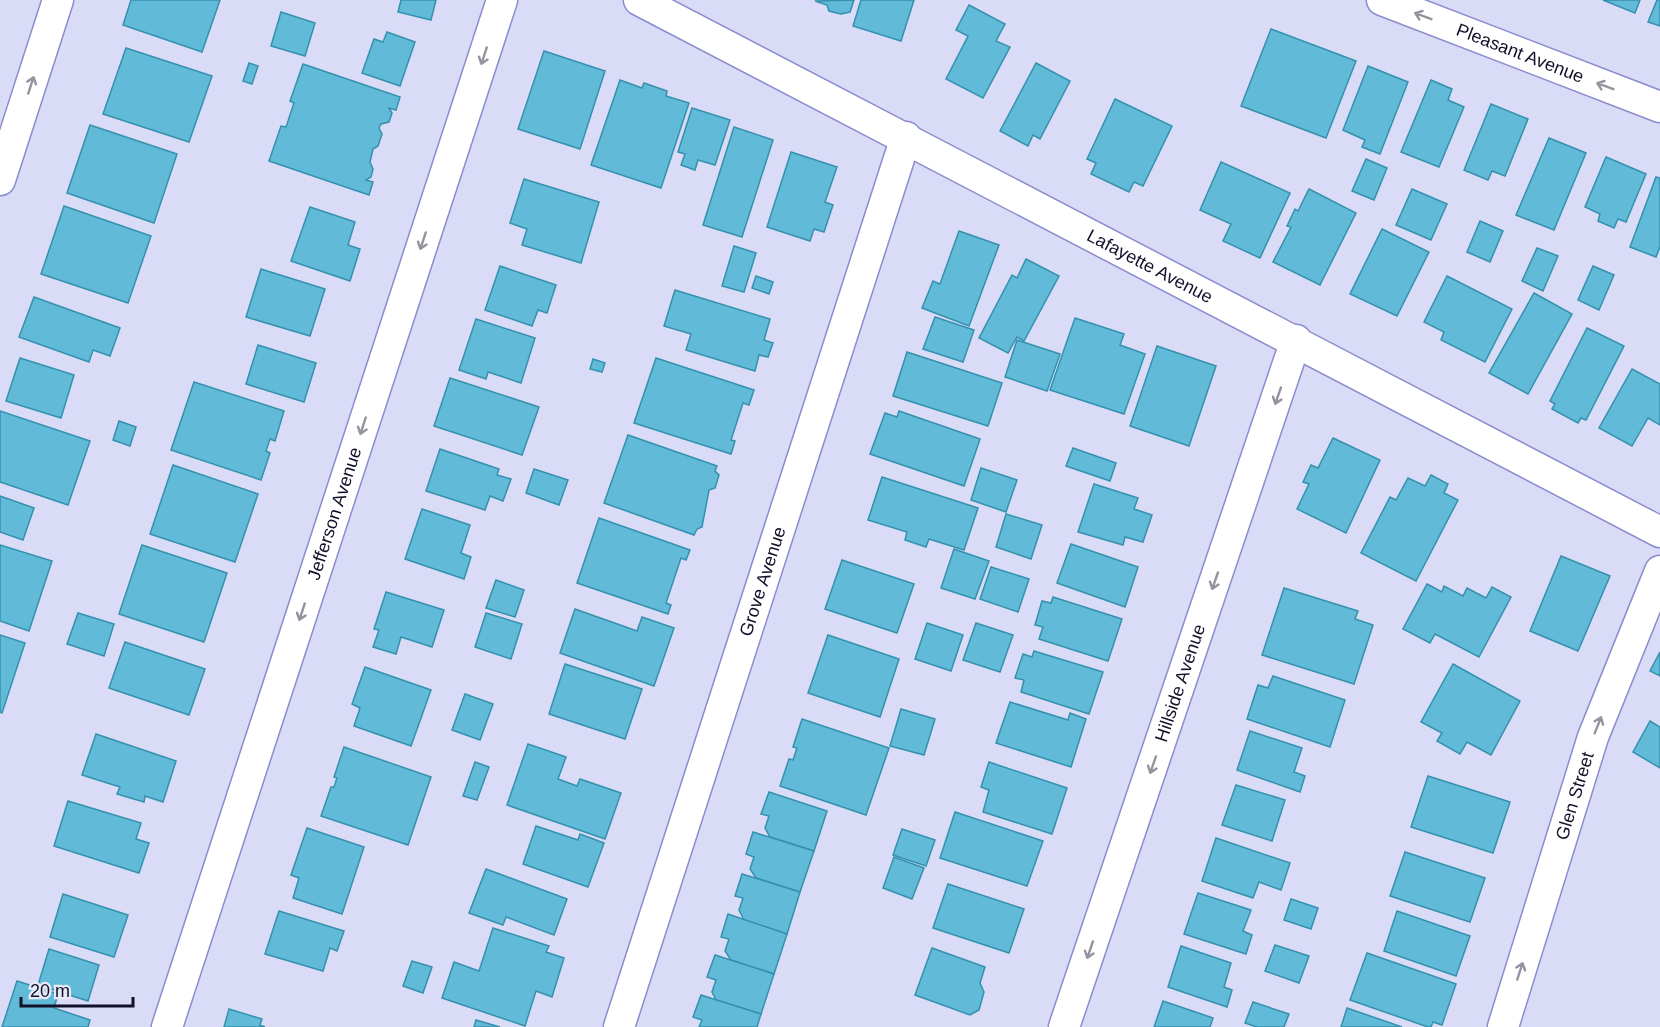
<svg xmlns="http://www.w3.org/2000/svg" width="1660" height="1027" font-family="Arial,sans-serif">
  <rect width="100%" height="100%" fill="#d9dbf7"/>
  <g fill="#61bad8" stroke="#3491ae" stroke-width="1.5">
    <path d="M131 0H220L202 52 123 25Z"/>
    <path d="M401 0H436L431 20 398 12Z"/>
    <path d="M854 0 850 12 841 14 829 11 827 5 815 1Z"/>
    <path d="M861 0H914L901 41 853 26Z"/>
    <path d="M1603 0H1640L1635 13Z"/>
    <path d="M1657 0H1660V26L1648 22Z"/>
    <path d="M969 5 1005 24 996 41 1010 47 983 98 946 79 968 36 956 30Z"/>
    <path d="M281 12 315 23 305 56 271 46Z"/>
    <path d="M1271 29 1356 61 1326 138 1241 106Z"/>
    <path d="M387 32 415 42 400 86 362 73 374 39 383 42Z"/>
    <path d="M126 48 212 76 189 142 103 114Z"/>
    <path d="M544 51 605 71 580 149 518 129Z"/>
    <path d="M249 63 258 66 252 84 243 81Z"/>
    <path d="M1036 63 1070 81 1040 139 1033 135 1028 146 1000 131Z"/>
    <path d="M303 64 400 97 396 110 389 108 392 113 389 122 381 124 379 128 382 134 378 146 373 149 370 162 373 169 371 177 366 180 373 182 369 195 269 161 281 126 286 127 294 103 290 101Z"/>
    <path d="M1368 66 1408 82 1380 154 1362 147 1365 140 1343 130Z"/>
    <path d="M620 80 642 88 644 83 667 91 666 96 689 103 661 188 591 165Z"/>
    <path d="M1431 80 1452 89 1448 100 1464 107 1439 167 1401 152Z"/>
    <path d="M1115 99 1172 126 1143 186 1134 182 1129 192 1091 174 1096 163 1087 159Z"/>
    <path d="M1491 104 1528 119 1505 176 1492 171 1488 180 1464 170Z"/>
    <path d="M692 108 730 120 715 165 698 160 695 170 681 165 685 154 678 152Z"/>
    <path d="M90 125 177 154 154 223 67 193Z"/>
    <path d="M734 127 773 140 742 237 703 225Z"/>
    <path d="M1549 138 1586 153 1554 230 1516 215Z"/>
    <path d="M791 152 837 167 825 202 833 205 824 232 814 229 810 241 767 227Z"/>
    <path d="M1606 157 1646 174 1626 222 1618 219 1614 228 1598 221 1600 214 1585 207Z"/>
    <path d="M1366 159 1387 168 1374 200 1352 191Z"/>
    <path d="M1221 162 1290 193 1260 258 1223 241 1231 224 1200 210Z"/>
    <path d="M1656 177 1660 178V247L1656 257 1630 247Z"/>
    <path d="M524 179 599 202 581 263 522 245 527 229 510 223Z"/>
    <path d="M1309 189 1356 213 1320 285 1273 262 1291 227 1287 226 1295 209 1298 211Z"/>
    <path d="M1412 189 1447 204 1431 240 1396 225Z"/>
    <path d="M64 206 151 236 128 303 41 274Z"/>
    <path d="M310 207 355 222 348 245 360 249 350 281 291 261Z"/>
    <path d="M1480 221 1503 231 1490 262 1467 252Z"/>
    <path d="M1382 229 1429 252 1397 316 1350 294Z"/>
    <path d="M959 231 999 245 969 326 922 308 933 281 940 284Z"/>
    <path d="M734 246 756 253 744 292 722 286Z"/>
    <path d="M1537 248 1558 256 1543 291 1522 281Z"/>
    <path d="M1026 259 1059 276 1024 341 1017 337 1008 353 979 338 1012 275 1017 278Z"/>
    <path d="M500 266 556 285 547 313 538 310 532 326 485 310Z"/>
    <path d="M1593 266 1614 275 1599 310 1578 300Z"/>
    <path d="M261 269 325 289 310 336 246 317Z"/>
    <path d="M756 276 773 282 769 294 752 288Z"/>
    <path d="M1447 276 1512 309 1485 362 1441 340 1444 332 1424 322Z"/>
    <path d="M675 290 770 319 764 340 773 343 768 357 759 355 755 371 686 350 691 334 664 326Z"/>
    <path d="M1534 293 1572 314 1528 394 1489 373Z"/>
    <path d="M34 297 120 328 110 356 93 350 89 362 19 337Z"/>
    <path d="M935 317 974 330 963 362 923 349Z"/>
    <path d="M1075 318 1124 334 1120 345 1145 354 1124 414 1050 390Z"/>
    <path d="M476 319 535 338 521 383 488 372 486 379 459 370Z"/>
    <path d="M1587 328 1624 346 1586 420 1581 418 1578 423 1552 409 1555 404 1550 401Z"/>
    <path d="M1017 340 1060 354 1047 391 1005 377Z"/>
    <path d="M258 345 316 363 304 402 246 384Z"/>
    <path d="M1157 346 1216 366 1189 446 1130 426Z"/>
    <path d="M907 352 1002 383 988 426 893 396Z"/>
    <path d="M20 358 74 375 61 418 6 401Z"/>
    <path d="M656 358 754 390 749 405 743 403 731 440 735 441 731 454 634 423Z"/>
    <path d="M593 359 605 363 602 372 590 369Z"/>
    <path d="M1632 369 1660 384V425L1648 418 1632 446 1599 428Z"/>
    <path d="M450 378 539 407 522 455 434 426Z"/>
    <path d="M194 382 284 411 275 441 270 439 266 451 270 453 261 480 171 450Z"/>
    <path d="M0 411 90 441 68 505 0 482Z"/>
    <path d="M899 411 980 439 964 486 870 454 885 413 897 417Z"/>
    <path d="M119 421 136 427 130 446 113 440Z"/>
    <path d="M628 435 717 466 715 471 719 475 715 488 709 490 702 527 697 529 694 535 604 503Z"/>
    <path d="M1333 438 1380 460 1346 533 1297 509 1309 484 1303 482 1311 465 1318 468Z"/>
    <path d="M1073 448 1116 463 1110 481 1066 466Z"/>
    <path d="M440 449 499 469 497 475 511 479 503 501 490 496 485 510 426 491Z"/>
    <path d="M173 465 258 494 235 562 150 534Z"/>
    <path d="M981 468 1017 480 1006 512 971 500Z"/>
    <path d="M534 469 568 480 559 505 526 493Z"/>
    <path d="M1431 475 1448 484 1444 493 1458 500 1416 581 1361 553 1390 497 1396 500 1408 478 1425 486Z"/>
    <path d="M882 477 978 508 964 550 929 539 926 547 905 540 907 532 868 520Z"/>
    <path d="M1094 484 1138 498 1134 509 1152 515 1143 542 1125 537 1123 545 1078 532Z"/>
    <path d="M0 496 34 508 23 540 0 532Z"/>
    <path d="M422 509 470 525 461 553 471 557 464 579 405 559Z"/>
    <path d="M1006 514 1042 525 1031 559 996 547Z"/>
    <path d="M599 518 690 550 686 560 681 558 666 603 671 605 668 614 577 583Z"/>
    <path d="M1071 544 1138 567 1125 607 1057 583Z"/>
    <path d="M0 545 52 561 29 631 0 621Z"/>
    <path d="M142 545 227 573 204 642 119 614Z"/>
    <path d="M954 549 989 561 975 599 941 588Z"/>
    <path d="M1561 556 1610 576 1578 651 1530 631Z"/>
    <path d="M842 560 914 584 897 633 825 609Z"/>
    <path d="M991 567 1029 579 1018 612 980 599Z"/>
    <path d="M496 580 524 590 515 617 486 608Z"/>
    <path d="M1427 584 1442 592 1444 586 1463 596 1467 588 1486 598 1492 587 1511 597 1479 657 1435 634 1430 643 1403 629Z"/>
    <path d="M1284 588 1358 611 1355 619 1373 625 1354 684 1262 655Z"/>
    <path d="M386 592 444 610 432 647 401 637 396 654 373 647 379 630 374 629Z"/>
    <path d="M1053 597 1122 619 1108 661 1039 639 1043 627 1035 625 1042 601 1051 603Z"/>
    <path d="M575 609 637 631 642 617 674 628 654 686 560 653Z"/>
    <path d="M78 613 114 624 104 656 67 644Z"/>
    <path d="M486 613 522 624 511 659 475 647Z"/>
    <path d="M927 623 963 635 951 671 915 659Z"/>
    <path d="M976 623 1013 635 1000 672 963 660Z"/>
    <path d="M0 635 25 643 2 713 0 712Z"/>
    <path d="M828 635 899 659 880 717 808 693Z"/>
    <path d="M125 642 205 669 189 715 109 688Z"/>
    <path d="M1034 651 1103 672 1089 714 1021 692 1024 680 1015 678 1023 654 1032 657Z"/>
    <path d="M1660 652V676L1650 671Z"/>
    <path d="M565 664 642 689 625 739 549 714Z"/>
    <path d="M1453 664 1520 701 1491 755 1467 742 1460 754 1437 741 1442 733 1421 722Z"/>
    <path d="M365 667 431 690 411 746 354 726 360 708 352 704Z"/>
    <path d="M1273 676 1345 700 1330 747 1247 719 1258 685 1268 688Z"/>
    <path d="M465 694 493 704 480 740 452 730Z"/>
    <path d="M1010 702 1068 720 1070 713 1086 719 1071 767 996 743Z"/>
    <path d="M901 709 935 719 924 755 890 746Z"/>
    <path d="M802 719 889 748 866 815 780 786 789 759 793 760 797 748 793 747Z"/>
    <path d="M1650 721 1660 727V768L1633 752Z"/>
    <path d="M1250 731 1302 748 1294 772 1305 776 1300 792 1237 770Z"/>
    <path d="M96 734 176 761 163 802 145 796 144 802 117 794 120 787 82 775Z"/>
    <path d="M528 744 566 757 558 779 577 786 580 779 621 793 605 839 507 805Z"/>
    <path d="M344 747 431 777 408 845 321 816 331 787H334L337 778 334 777Z"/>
    <path d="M475 762 489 767 477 800 463 796Z"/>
    <path d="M989 762 1067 788 1052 834 983 812 989 790 981 787Z"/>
    <path d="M1428 776 1510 802 1493 853 1411 827Z"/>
    <path d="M1236 785 1285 800 1272 841 1222 825Z"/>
    <path d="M769 792 827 811 814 851 770 837 765 828 769 816 761 814Z"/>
    <path d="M68 801 141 823 136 839 149 843 139 873 54 846Z"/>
    <path d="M955 812 1043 841 1027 886 940 858Z"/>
    <path d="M536 826 578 840 580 834 604 843 588 887 523 864Z"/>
    <path d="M307 828 364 847 342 914 293 898 299 878 291 875Z"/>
    <path d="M902 829 935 840 926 866 893 855Z"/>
    <path d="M753 832 814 851 800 892 756 878 750 869 754 857 746 854Z"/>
    <path d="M1216 838 1290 863 1281 890 1259 882 1253 898 1202 881Z"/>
    <path d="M1405 852 1485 878 1470 922 1390 896Z"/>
    <path d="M894 857 924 868 912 899 883 888Z"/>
    <path d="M486 869 567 899 554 935 506 917 503 925 469 913Z"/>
    <path d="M742 874 800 892 787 934 744 920 739 910 743 898 735 896Z"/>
    <path d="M948 884 1024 909 1009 953 933 928Z"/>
    <path d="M1198 893 1251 910 1243 931 1252 935 1246 954 1184 934Z"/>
    <path d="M63 894 128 915 114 957 50 937Z"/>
    <path d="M1291 899 1318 908 1311 929 1284 920Z"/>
    <path d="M279 911 344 931 337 951 330 948 323 971 265 954Z"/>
    <path d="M1397 911 1470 936 1456 976 1384 951Z"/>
    <path d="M728 914 787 934 774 974 731 960 725 951 729 939 721 937Z"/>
    <path d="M493 928 549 946 546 952 564 958 552 997 536 991 525 1026 442 998 454 962 479 971Z"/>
    <path d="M1275 945 1309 956 1299 983 1265 971Z"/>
    <path d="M1181 946 1231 963 1224 987 1232 990 1227 1007 1168 987Z"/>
    <path d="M932 948 985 967 980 983 984 992 979 1010 970 1015 915 995Z"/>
    <path d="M49 949 99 965 88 1001 38 985Z"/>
    <path d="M1367 953 1456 984 1442 1025 1433 1022 1431 1027H1428L1350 1000Z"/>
    <path d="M715 955 774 974 761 1014 716 1000 712 992 716 980 707 977Z"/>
    <path d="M412 961 432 967 423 993 403 986Z"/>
    <path d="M17 981 58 994 54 1008 90 1020 88 1027H2Z"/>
    <path d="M701 995 761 1014 757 1027H699L702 1020 693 1017Z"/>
    <path d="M1163 1001 1213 1018 1210 1027H1154Z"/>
    <path d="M1253 1002 1289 1014 1284 1027H1257L1245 1023Z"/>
    <path d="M1347 1008 1402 1027H1341Z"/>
    <path d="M229 1009 262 1019 260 1025 265 1027H224Z"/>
    <path d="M476 1020 500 1027H474Z"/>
  </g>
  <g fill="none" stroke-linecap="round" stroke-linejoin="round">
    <g stroke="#8b8ccd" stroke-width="33">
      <g id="street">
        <path id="s1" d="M639 0 1660 532"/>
        <path id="s2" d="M1382 0 1660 107"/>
        <path d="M0 180 58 0"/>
        <path id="s3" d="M167 1027 502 0"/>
        <path id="s4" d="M619 1027 906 137"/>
        <path id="s5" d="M1064 1027 1296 340"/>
        <path id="s6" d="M1503 1027 1593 737 1660 571"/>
      </g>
    </g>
    <use href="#street" stroke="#fff" stroke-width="30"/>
  </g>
  <defs><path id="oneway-shaft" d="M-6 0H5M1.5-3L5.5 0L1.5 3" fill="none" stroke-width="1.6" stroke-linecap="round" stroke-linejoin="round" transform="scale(1.5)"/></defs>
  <g stroke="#94949f">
    <use href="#oneway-shaft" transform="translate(1423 16) rotate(-159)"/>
    <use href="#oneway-shaft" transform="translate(484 56) rotate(108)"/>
    <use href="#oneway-shaft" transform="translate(31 85) rotate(-72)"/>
    <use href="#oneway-shaft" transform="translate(1605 86) rotate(-159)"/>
    <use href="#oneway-shaft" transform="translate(423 241) rotate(108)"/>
    <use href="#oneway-shaft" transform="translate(1278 396) rotate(109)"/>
    <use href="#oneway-shaft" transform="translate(363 426) rotate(108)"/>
    <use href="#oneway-shaft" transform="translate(1215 581) rotate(109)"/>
    <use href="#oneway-shaft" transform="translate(302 612) rotate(108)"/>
    <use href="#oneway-shaft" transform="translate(1598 725) rotate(-68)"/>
    <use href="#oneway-shaft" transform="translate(1153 765) rotate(109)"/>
    <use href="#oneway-shaft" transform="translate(1090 950) rotate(109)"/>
    <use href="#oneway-shaft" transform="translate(1520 971) rotate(-72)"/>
  </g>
  <g text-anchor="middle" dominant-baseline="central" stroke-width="4.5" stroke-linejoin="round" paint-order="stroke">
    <g font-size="18" fill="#12112a" stroke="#e8e9f8">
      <text stroke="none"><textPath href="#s2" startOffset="148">Pleasant Avenue</textPath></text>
      <text stroke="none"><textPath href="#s1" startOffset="576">Lafayette Avenue</textPath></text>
      <text stroke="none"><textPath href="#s3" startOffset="540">Jefferson Avenue</textPath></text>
      <text stroke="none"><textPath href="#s4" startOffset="468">Grove Avenue</textPath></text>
      <text stroke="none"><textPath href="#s5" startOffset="363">Hillside Avenue</textPath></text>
      <text stroke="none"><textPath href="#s6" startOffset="242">Glen Street</textPath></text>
    </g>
  </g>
  <path d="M21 997v9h112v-9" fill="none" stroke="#12112a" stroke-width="3"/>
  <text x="30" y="997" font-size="18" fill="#12112a" stroke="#e8e9f8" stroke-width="4.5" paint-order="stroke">20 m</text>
</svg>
